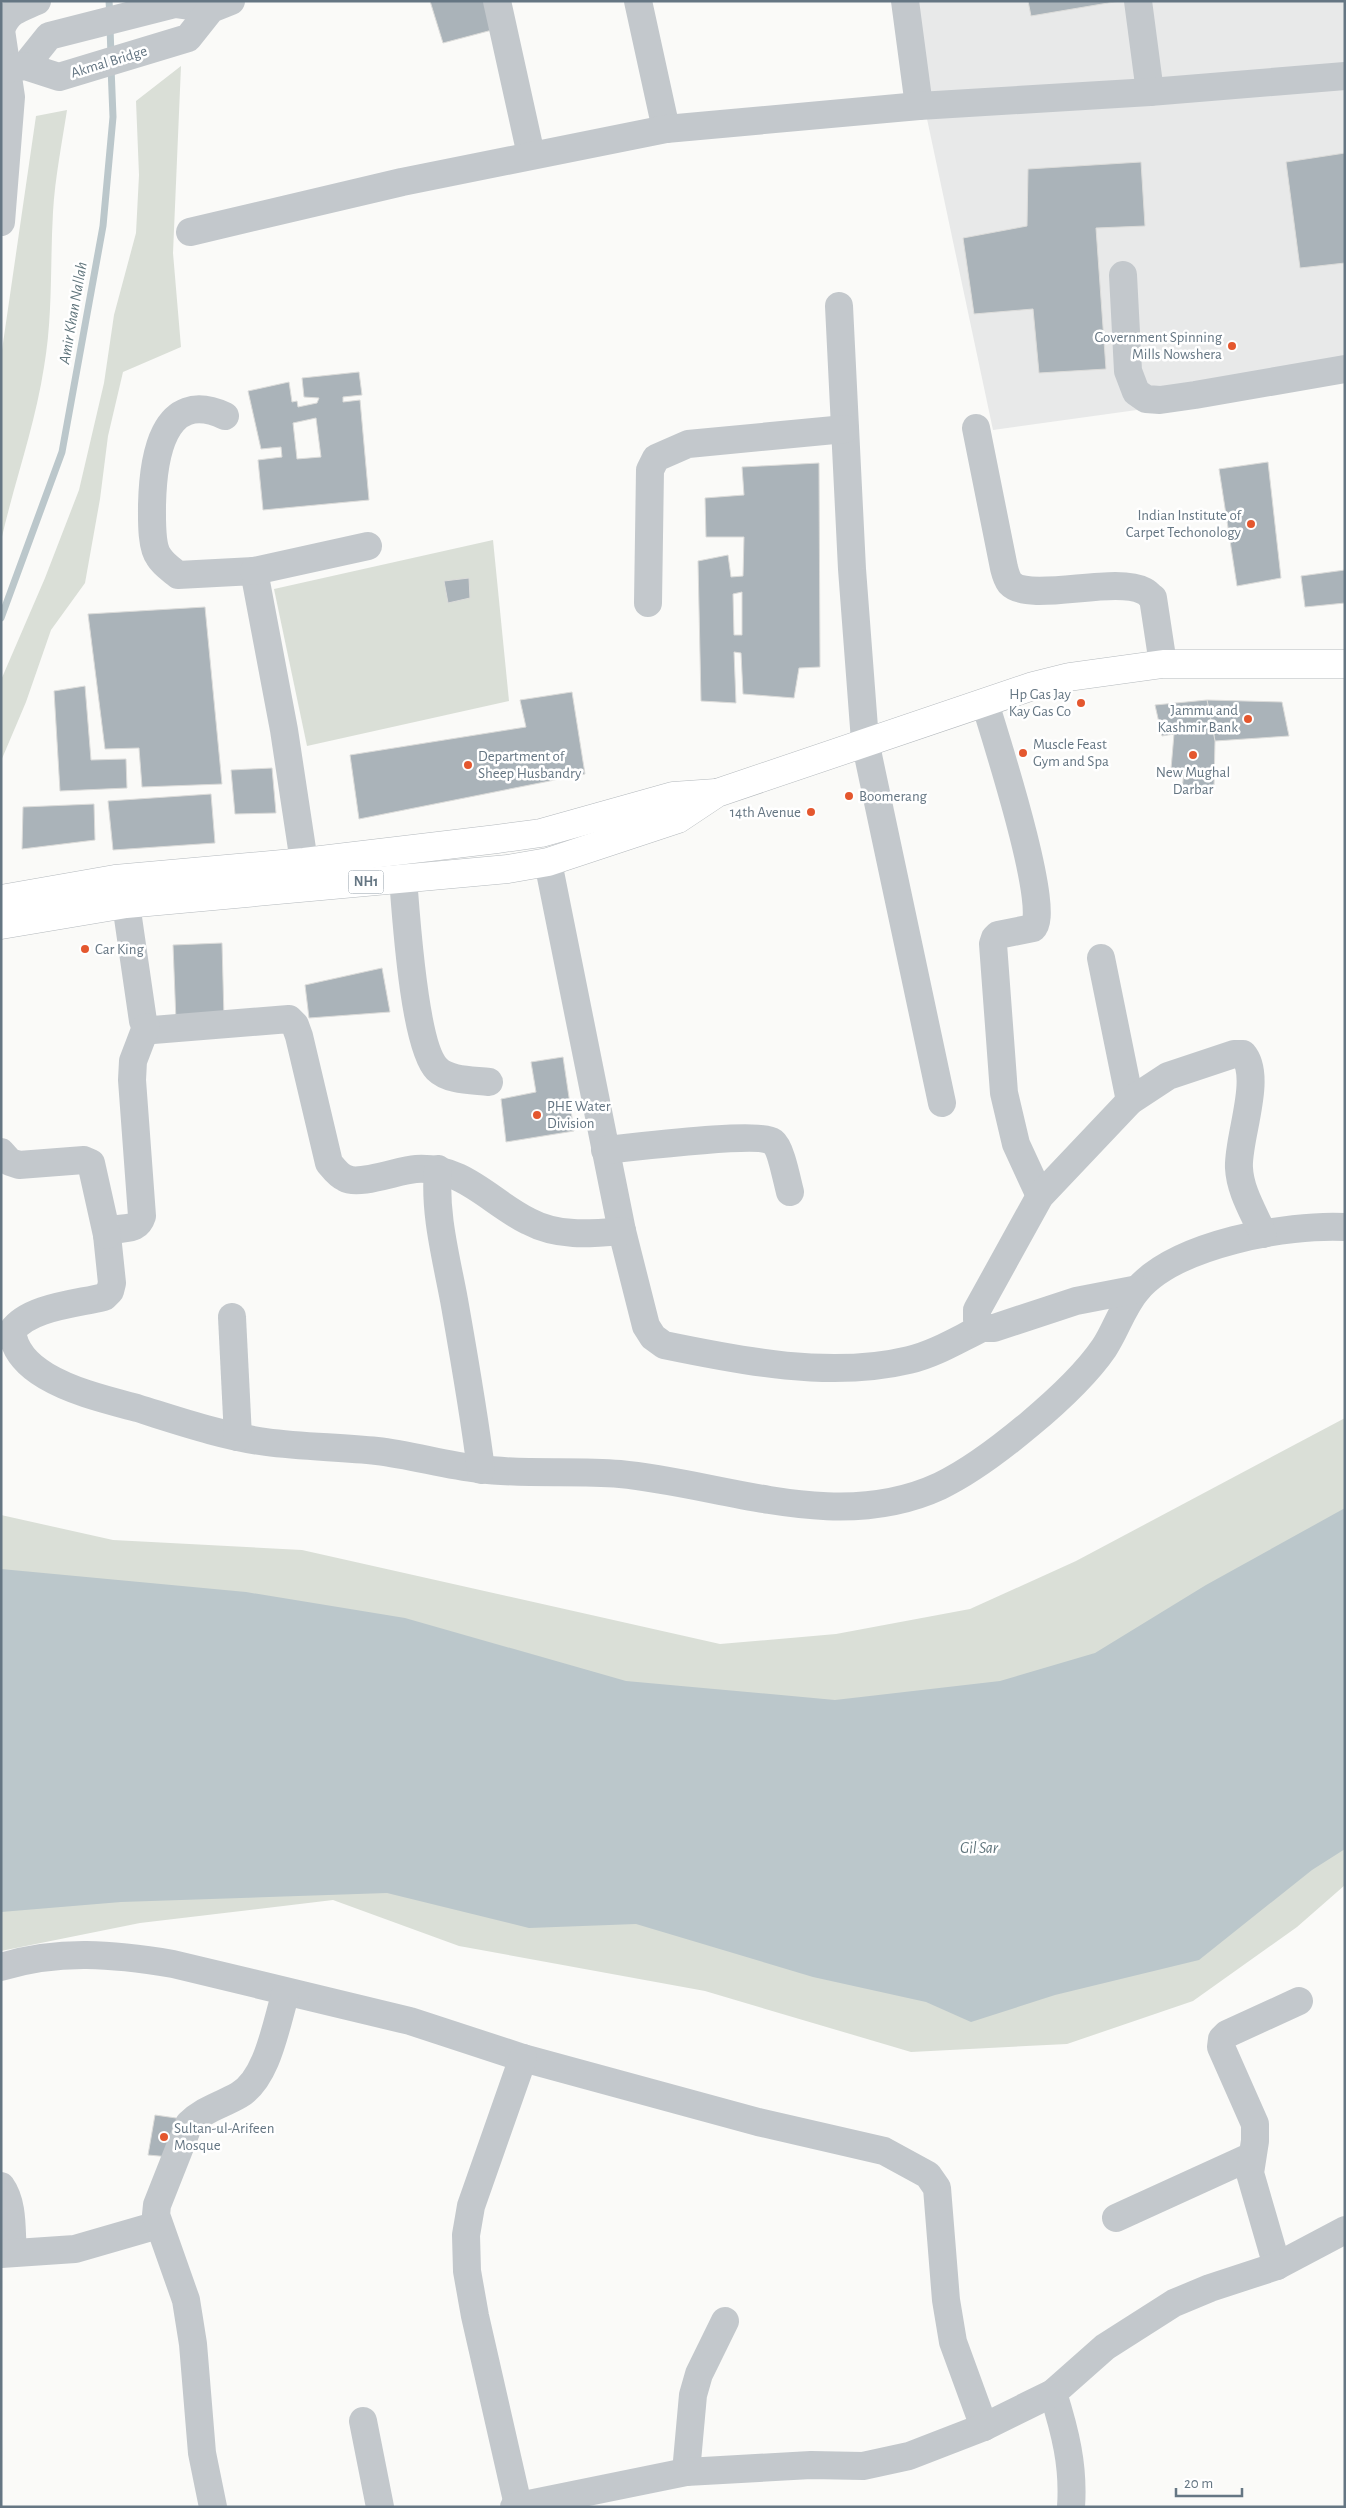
<svg xmlns="http://www.w3.org/2000/svg" width="1346" height="2508" font-family="'Alegreya Sans',sans-serif">
  <rect width="100%" height="100%" fill="#fafaf8"/>
  <path fill="#e8e9e9" d="M902 1H1345V381L993 430Z"/>
  <g fill="#dadfd7">
    <path d="M181 66 173 253 181 347 123 372 108 436 100 499 85 583 51 630 26 702 1 761V680L45 578 79 490 104 383 114 315 136 233 139 175 136 101Z"/>
    <path d="M67 110C62 143 55 178 53 212 50 263 53 316 44 367 35 426 14 483 1 541V357L36 116Z"/>
    <path d="M493 540 509 701 307 746 274 589Z"/>
    <path d="M1345 1418V1885L1297 1927 1193 2001 1067 2044 911 2052 705 1991 459 1946 333 1900 140 1923 1 1951V1515L113 1540 302 1550 720 1644 836 1634 970 1609 1076 1561Z"/>
  </g>
  <path fill="#bbc7cb" d="M1345 1508V1849L1312 1870 1199 1960 1055 1995 971 2022 926 2002 813 1977 636 1924 529 1928 387 1893 121 1902 1 1912V1569L246 1592 405 1618 626 1681 835 1700 1000 1681 1095 1653 1206 1585Z"/>
  <g fill="none" stroke-linecap="round" stroke-linejoin="round">
    <g stroke="#bbc7cb" stroke-width="7">
      <path d="M109 1 110 16"/>
      <path d="M110 27 111 56"/>
      <path d="M1 618 62 452 103 226 113 117 111 67"/>
    </g>
  </g>
  <g fill="#aab3b9" stroke="#dcdcda" fill-rule="evenodd">
    <path d="M430 1H490L496 29 443 43Z"/>
    <path d="M1028 1H1120L1031 16Z"/>
    <path d="M1345 153V263L1300 268 1286 162Z"/>
    <path d="M1141 162 1145 226 1096 228 1106 369 1039 373 1033 309 974 314 963 238 1027 226 1028 169Z"/>
    <path d="M359 372 362 395 343 397V402L360 400 369 500 263 510 258 460 282 457 281 447 261 449 248 391 289 382 292 402 297 401 298 407 317 403 319 398 304 397 302 378ZM316 418 321 457 297 459 293 423Z"/>
    <path d="M1268 462 1281 578 1237 586 1219 469Z"/>
    <path d="M819 463 820 667 799 668 794 698 743 694 741 653 734 652 736 703 701 701 698 561 728 555 731 577 743 576 744 537H706L705 498 744 495 742 467ZM742 592V635H734L733 594Z"/>
    <path d="M1345 570V603L1305 607 1301 576Z"/>
    <path d="M469 578 470 598 448 603 444 581Z"/>
    <path d="M205 607 222 784 142 787 139 748 105 749 88 614Z"/>
    <path d="M85 686 91 760 126 759 127 788 60 791 54 691Z"/>
    <path d="M572 692 585 774 359 819 350 755 526 727 520 700Z"/>
    <path d="M1207 700 1282 702 1289 736 1215 741Z"/>
    <path d="M1207 700 1215 741 1214 787 1182 790 1184 771 1171 769 1174 734 1162 736 1155 705Z"/>
    <path d="M272 768 276 813 235 814 231 770Z"/>
    <path d="M211 794 215 843 113 850 108 801Z"/>
    <path d="M94 804 95 840 22 849 23 807Z"/>
    <path d="M222 943 224 1018 176 1021 173 945Z"/>
    <path d="M382 968 390 1012 309 1018 305 985Z"/>
    <path d="M563 1057 574 1131 506 1142 501 1099 536 1092 531 1062Z"/>
    <path d="M155 2115 183 2119 170 2157 148 2155Z"/>
  </g>
  <g fill="none" stroke-linecap="round" stroke-linejoin="round">
    <g stroke="#b4b9bd" stroke-width="29">
      <g id="highway">
        <path d="M1 899 115 879 304 862 497 839 541 833 673 796 716 793"/>
        <path d="M1 925 126 904 508 869 548 862 678 819 717 793 1033 686 1069 677 1163 664H1345"/>
      </g>
    </g>
    <g stroke="#c3c8cc" stroke-width="28">
      <path d="M497 1 531 155"/>
      <path d="M638 1 666 129"/>
      <path d="M905 1 919 106"/>
      <path d="M1138 1 1150 92"/>
      <path d="M1 29C9 10 19 9 37 1"/>
      <path d="M1 30 11 97 1 222"/>
      <path d="M25 66 49 36 175 4 211 9"/>
      <path d="M1 70 25 66 59 77 188 38 211 9 231 1"/>
      <path d="M190 232 402 182 666 129 919 106 1150 92 1345 76"/>
      <path d="M1123 275 1128 371 1136 392 1146 399 1160 400 1195 395 1345 369"/>
      <path d="M839 306 852 569 865 741 942 1103"/>
      <path d="M225 416C162 387 153 460 152 505 152 518 151 547 159 557 163 564 172 570 178 575L254 571 284 730 304 862"/>
      <path d="M976 428 1004 568C1005 572 1007 579 1010 583 1029 604 1115 575 1144 591 1147 592 1150 596 1153 598L1163 664"/>
      <path d="M254 571 368 546"/>
      <path d="M648 603 650 470 656 458 688 444 845 429"/>
      <path d="M985 703C994 733 1052 911 1033 928L998 935 995 938 993 944 1004 1093 1016 1144 1040 1196"/>
      <path d="M548 862 622 1231 646 1326 653 1337 664 1345C741 1361 831 1379 909 1360 935 1354 959 1339 982 1328"/>
      <path d="M403 878C406 915 414 1046 437 1069 449 1081 473 1080 489 1082"/>
      <path d="M117 882 126 904 143 1021 146 1027 153 1030 289 1019 295 1025 299 1036 329 1163C334 1169 338 1175 345 1178 359 1186 399 1170 416 1169 463 1166 490 1202 528 1221 558 1237 589 1234 622 1231"/>
      <path d="M1101 958 1130 1101"/>
      <path d="M146 1027 133 1061 132 1080 142 1216C137 1232 124 1226 110 1231L107 1235 112 1283 110 1291 104 1297C76 1304 29 1307 12 1331 14 1351 29 1366 46 1376 73 1392 107 1400 137 1408 179 1421 222 1436 266 1442 303 1447 340 1447 377 1451 411 1455 445 1465 479 1469 525 1475 573 1470 620 1474 725 1484 837 1534 940 1486 988 1463 1074 1392 1104 1348 1116 1330 1122 1308 1137 1290 1176 1244 1287 1224 1345 1227"/>
      <path d="M605 1150C630 1148 757 1131 773 1142 781 1148 787 1181 790 1192"/>
      <path d="M1 1152 10 1162 19 1165 84 1160 91 1163 107 1235"/>
      <path d="M438 1169C434 1213 446 1257 454 1300 464 1357 474 1413 481 1470"/>
      <path d="M1138 1289 1076 1301 994 1328H982L977 1320V1310L1040 1196 1130 1101 1168 1076 1234 1054H1243C1263 1077 1237 1140 1239 1168 1240 1191 1254 1213 1263 1234"/>
      <path d="M232 1317 238 1437"/>
      <path d="M1 1967C59 1949 114 1954 173 1964L410 2021 523 2058 758 2122 884 2151 928 2175 937 2188 946 2300 953 2342 984 2427"/>
      <path d="M1 2186C14 2204 11 2232 13 2253"/>
      <path d="M1116 2218 1252 2156"/>
      <path d="M1 2254 75 2249 158 2225"/>
      <path d="M1277 2266 1250 2173 1255 2141V2124L1221 2047 1222 2039 1227 2034 1299 2001"/>
      <path d="M1053 2393C1065 2431 1074 2466 1071 2507"/>
      <path d="M363 2421 380 2507"/>
      <path d="M686 2472 693 2395 699 2374 725 2321"/>
      <path d="M518 2505 475 2316 467 2271 466 2235 471 2206 523 2058"/>
      <path d="M213 2507 202 2453 193 2344 186 2300 156 2215 157 2205 189 2124C204 2109 222 2105 239 2095 268 2078 276 2024 286 1992"/>
      <path d="M514 2507 686 2472 811 2465 863 2466 909 2456 984 2427 1053 2393 1105 2347 1174 2303 1210 2288 1277 2266 1345 2230"/>
    </g>
    <use href="#highway" stroke="#fff" stroke-width="28"/>
  </g>
  <g fill="#e4572e" stroke="#fff" stroke-width="2">
    <circle cx="1232" cy="346" r="5"/>
    <circle cx="1251" cy="524" r="5"/>
    <circle cx="1081" cy="703" r="5"/>
    <circle cx="1248" cy="719" r="5"/>
    <circle cx="1023" cy="753" r="5"/>
    <circle cx="1193" cy="755" r="5"/>
    <circle cx="468" cy="765" r="5"/>
    <circle cx="849" cy="796" r="5"/>
    <circle cx="811" cy="812" r="5"/>
    <circle cx="85" cy="949" r="5"/>
    <circle cx="537" cy="1115" r="5"/>
    <circle cx="164" cy="2137" r="5"/>
  </g>
  <g text-anchor="middle" dominant-baseline="central" stroke-width="5" stroke-linejoin="round" paint-order="stroke">
    <rect fill="#fff" stroke="#939fa8" stroke-width="1" x="348.5" y="870.5" width="35" height="23" rx="4"/>
    <g font-size="14" font-weight="bold" fill="#657683">
      <text x="366" y="882">NH1</text>
    </g>
    <g font-size="15" fill="#657683" stroke="#fff">
      <text transform="translate(109 62) rotate(-17)">Akmal Bridge</text>
    </g>
    <g font-size="15" fill="#657683" stroke="#fff" text-anchor="start">
      <text x="1222" y="337" text-anchor="end">Government Spinning<tspan x="1222" dy="17">Mills Nowshera</tspan></text>
      <text x="1241" y="515" text-anchor="end">Indian Institute of<tspan x="1241" dy="17">Carpet Techonology</tspan></text>
      <text x="1071" y="694" text-anchor="end">Hp Gas Jay<tspan x="1071" dy="17">Kay Gas Co</tspan></text>
      <text x="1238" y="710" text-anchor="end">Jammu and<tspan x="1238" dy="17">Kashmir Bank</tspan></text>
      <text x="1033" y="744">Muscle Feast<tspan x="1033" dy="17">Gym and Spa</tspan></text>
      <text x="478" y="756">Department of<tspan x="478" dy="17">Sheep Husbandry</tspan></text>
      <text x="1193" y="772" text-anchor="middle">New Mughal<tspan x="1193" dy="17">Darbar</tspan></text>
      <text x="859" y="796">Boomerang</text>
      <text x="801" y="812" text-anchor="end">14th Avenue</text>
      <text x="95" y="949">Car King</text>
      <text x="547" y="1106">PHE Water<tspan x="547" dy="17">Division</tspan></text>
      <text x="174" y="2128">Sultan-ul-Arifeen<tspan x="174" dy="17">Mosque</tspan></text>
    </g>
    <g font-size="16" font-style="italic" fill="#60757c" stroke="#fff">
      <text transform="translate(73 313) rotate(-80)">Amir Khan Nallah</text>
      <text x="979" y="1848">Gil Sar</text>
    </g>
  </g>
  <rect width="1346" height="2508" fill="none" stroke="#657683" stroke-width="5"/>
  <path d="M1176 2488v8h66v-8" fill="none" stroke="#657683" stroke-width="2.5"/>
  <text x="1184" y="2488" font-size="15" fill="#657683" stroke="#ffffff" stroke-width="4" paint-order="stroke">20 m</text>
</svg>
